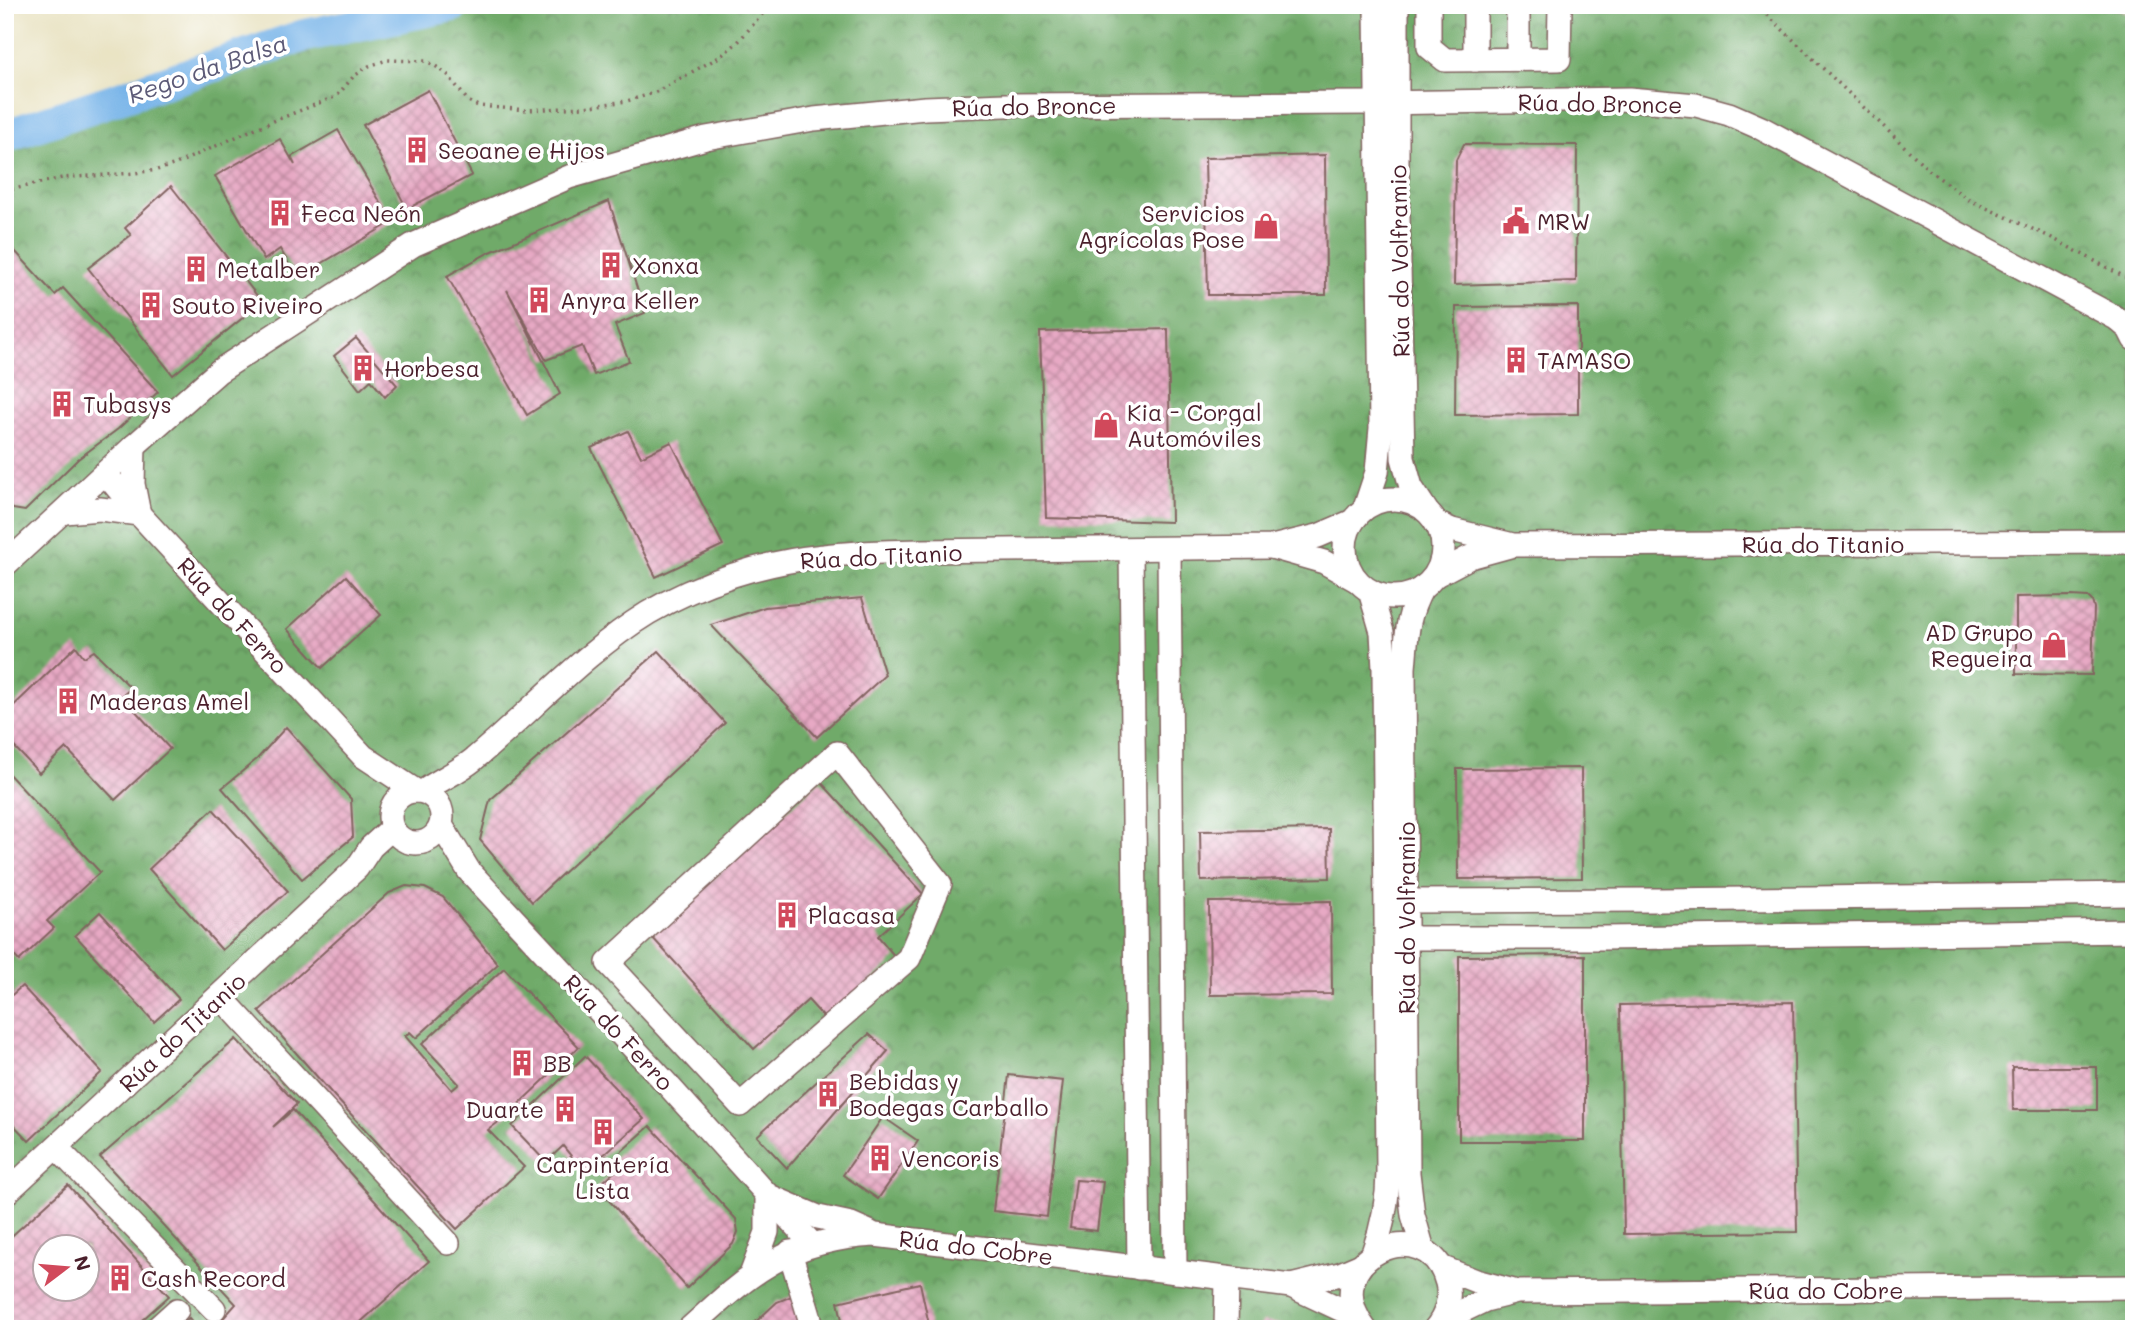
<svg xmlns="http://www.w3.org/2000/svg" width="2139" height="1334" font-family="Mali,sans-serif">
  <defs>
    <pattern id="forest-crowns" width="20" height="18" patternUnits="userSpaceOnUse" patternTransform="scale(1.75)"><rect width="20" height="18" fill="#6faa69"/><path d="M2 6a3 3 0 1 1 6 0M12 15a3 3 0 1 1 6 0" fill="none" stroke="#5d8a57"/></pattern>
    <pattern id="building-cross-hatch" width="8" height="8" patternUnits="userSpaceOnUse" patternTransform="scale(1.75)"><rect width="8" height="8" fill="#e7a9c4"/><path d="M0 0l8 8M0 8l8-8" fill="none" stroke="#bd899f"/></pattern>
  </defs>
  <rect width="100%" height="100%" fill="#fff"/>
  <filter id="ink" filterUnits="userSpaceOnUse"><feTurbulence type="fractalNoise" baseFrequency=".0143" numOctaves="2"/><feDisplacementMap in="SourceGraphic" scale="14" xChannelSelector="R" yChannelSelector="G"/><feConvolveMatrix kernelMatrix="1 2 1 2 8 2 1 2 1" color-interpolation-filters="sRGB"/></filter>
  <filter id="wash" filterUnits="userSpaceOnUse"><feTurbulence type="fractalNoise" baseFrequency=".00686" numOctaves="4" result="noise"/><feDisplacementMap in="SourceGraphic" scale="28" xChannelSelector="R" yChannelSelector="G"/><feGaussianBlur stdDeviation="1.57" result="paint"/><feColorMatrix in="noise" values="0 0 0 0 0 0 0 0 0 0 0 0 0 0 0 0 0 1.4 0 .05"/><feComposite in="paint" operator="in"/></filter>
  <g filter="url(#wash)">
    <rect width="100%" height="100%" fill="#e9e3c3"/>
    <path fill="url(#forest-crowns)" stroke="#5c644a" stroke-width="2" fill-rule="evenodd" d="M384 5H2110L2134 17V1329H5V144L99 114ZM46 1246H88V1288H46Z"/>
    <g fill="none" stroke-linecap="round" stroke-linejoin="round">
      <path stroke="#76b3e8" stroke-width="33" d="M5 136 303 36 454 5"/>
    </g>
    <g id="blocks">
      <g fill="url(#building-cross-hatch)" fill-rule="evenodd">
        <path d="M428 90 472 175 407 209 363 125Z"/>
        <path d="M338 130 392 222 297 278 280 249 264 260 215 176 280 139 295 165 291 157Z"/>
        <path d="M1464 144 1577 145 1576 281 1454 285 1456 160Z"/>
        <path d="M1325 155 1326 295H1208L1205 158Z"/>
        <path d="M171 186 262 302 173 375 88 268 131 235 125 228Z"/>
        <path d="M609 201 645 313 615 325 629 361 594 375 582 346 546 360 507 290 560 394 527 415 447 276 488 253Z"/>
        <path d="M5 240 55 295 63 288 158 392 118 429 78 459 25 511 13 509 5 501Z"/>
        <path d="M1578 306V414L1455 415 1456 307Z"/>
        <path d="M1168 329 1171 522 1046 518 1040 332Z"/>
        <path d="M356 338 397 385 385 397 371 380 360 390 334 356Z"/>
        <path d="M628 431 641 457 671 442 723 545 656 577 591 448Z"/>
        <path d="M346 576 381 615 322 668 287 629Z"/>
        <path d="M2071 596 2088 597 2092 601 2094 608 2092 675 2016 674V597Z"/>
        <path d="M862 598 885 675 817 737 711 625 765 607Z"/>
        <path d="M76 646 84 657 94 651 131 688 122 696 170 749 115 800 66 748 39 773 5 737V714Z"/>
        <path d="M659 651 725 723 532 902 480 840 490 800Z"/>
        <path d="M286 727 351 799 353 837 302 879 222 788 257 759Z"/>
        <path d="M1581 768 1582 878 1458 879 1457 769Z"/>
        <path d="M5 770 100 872 47 921 54 928 19 961 5 946Z"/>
        <path d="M820 781 923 894 878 936 896 958 827 1021 808 1000 754 1049 651 936Z"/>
        <path d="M213 809 288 891 222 950 149 869Z"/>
        <path d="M1329 829 1330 878 1201 881 1200 831Z"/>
        <path d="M406 886 425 888 443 897 498 964 416 1038 410 1032 405 1036 452 1090 459 1084 422 1044 504 968 579 1047 505 1117 488 1130 524 1167 457 1229 335 1097 259 1011 389 893Z"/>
        <path d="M1331 901 1332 994 1210 995 1209 902Z"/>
        <path d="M100 912 179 999 154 1022 75 935Z"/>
        <path d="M1585 955V1141H1459V956Z"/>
        <path d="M22 986 102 1072 29 1141 5 1116V1001Z"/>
        <path d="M1793 1002 1797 1232 1624 1234 1620 1005Z"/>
        <path d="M869 1034 888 1051 787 1168 757 1136Z"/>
        <path d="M236 1039 297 1104 273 1127 293 1110 429 1261 353 1329H222L218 1324 236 1304 100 1157Z"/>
        <path d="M585 1056 644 1119 584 1172 563 1146 546 1162 512 1126Z"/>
        <path d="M2012 1067H2097V1110H2013Z"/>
        <path d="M1009 1075 1063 1081 1047 1217 993 1211Z"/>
        <path d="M883 1117 918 1141 878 1199 843 1175Z"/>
        <path d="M650 1126 736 1219 738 1232 733 1244 687 1288 597 1187 621 1166 614 1158Z"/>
        <path d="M1076 1180 1103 1182 1097 1231 1070 1228Z"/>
        <path d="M68 1185 169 1296 132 1329H5V1242ZM46 1246H88V1289H46Z"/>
        <path d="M920 1283 930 1329H844L838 1302Z"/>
        <path d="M794 1295 804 1329H748L777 1302Z"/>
        <path d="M189 1318 198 1329H177Z"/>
        <path d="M1263 1322 1303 1327V1329H1258Z"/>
      </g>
    </g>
  </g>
  <g filter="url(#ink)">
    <use href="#blocks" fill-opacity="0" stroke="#826460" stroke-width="2"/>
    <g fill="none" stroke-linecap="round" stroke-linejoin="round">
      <g stroke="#826460" stroke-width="26">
        <g id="minor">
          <path d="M1397 5V167L1403 458 1411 487 1426 510"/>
          <path d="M1429 5V47L1445 60 1559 59 1560 5"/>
          <path d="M1475 5V60"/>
          <path d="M1518 5V59"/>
          <path d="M105 473 139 514 363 756 416 791"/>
          <circle cx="1394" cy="548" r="49"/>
          <path d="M1365 508 1377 472 1381 428 1376 5"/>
          <path d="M65 512 100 509 139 514 133 484 134 446"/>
          <path d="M1436 523 1452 530 1513 545 2134 542"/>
          <path d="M1275 548 1324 562 1356 580"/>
          <path d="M1169 549 1175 1272"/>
          <path d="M1131 550 1139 1268"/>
          <path d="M5 565 134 446 219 371 413 245 569 177 706 138 814 119 925 108 1006 105 1377 103 1629 99 1696 105 1729 114 1761 128 2116 318 2129 329 2134 339"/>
          <path d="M1436 575 1470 557 1510 546"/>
          <path d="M1422 588C1406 618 1407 634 1404 668L1408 1173 1413 1215 1423 1250"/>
          <path d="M1370 591 1382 632 1384 669 1388 1172C1388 1201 1383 1226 1373 1253"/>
          <path d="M837 753 940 884 909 958 740 1105 608 963Z"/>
          <circle cx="416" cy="817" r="26"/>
          <path d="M424 791C439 780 458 772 473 760 532 711 583 653 648 613 700 582 764 562 824 556 856 552 888 552 920 551L1272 547 1318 536 1353 521"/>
          <path d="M441 825 469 871 666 1083 812 1244"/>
          <path d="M1406 901 1660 900 2134 894"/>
          <path d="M1407 938H1603L2134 931"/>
          <path d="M220 996 448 1243"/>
          <path d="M57 1148 214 1309"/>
          <path d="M5 1194 357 868 371 847 392 828"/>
          <path d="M790 1252 813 1329"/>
          <path d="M1443 1268 1476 1281 1518 1292 2134 1287"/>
          <path d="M751 1275 767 1232V1195L818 1217 851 1224 869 1232"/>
          <path d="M1291 1286 1340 1274 1361 1265"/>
          <path d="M1441 1321 1485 1300 1513 1293"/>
          <path d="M156 1329 177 1310"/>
          <path d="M689 1329C750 1273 788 1239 875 1235L1291 1286 1355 1316"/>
          <path d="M1226 1329 1227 1279"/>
          <path d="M1365 1329C1312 1259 1428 1207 1447 1283 1451 1299 1446 1316 1435 1329"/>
        </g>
      </g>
      <g stroke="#826460" stroke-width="3.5" stroke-dasharray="2 5" stroke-linecap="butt">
        <path d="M1757 5 1930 171 1969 200 2050 237 2134 282"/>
        <path d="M5 191 62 178 135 173 157 170 176 164 256 128 337 96 353 77 369 66 387 60 426 61 434 65 448 75 468 101 478 106 527 110 584 107 627 101 654 93 721 56 738 42 770 5"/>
      </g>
      <use href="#minor" stroke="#fff" stroke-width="23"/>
    </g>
  </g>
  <defs>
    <g id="building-bare" transform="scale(2.1)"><path d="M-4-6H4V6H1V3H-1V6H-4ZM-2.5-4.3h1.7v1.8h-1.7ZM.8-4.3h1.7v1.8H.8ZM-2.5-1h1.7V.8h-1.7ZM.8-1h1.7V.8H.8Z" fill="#d1495b" stroke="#fff" stroke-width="2.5" paint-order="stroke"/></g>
    <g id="civic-bare" transform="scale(2.1)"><path d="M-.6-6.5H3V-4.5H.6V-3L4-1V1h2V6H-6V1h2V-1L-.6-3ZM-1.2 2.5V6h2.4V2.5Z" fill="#d1495b" stroke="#fff" stroke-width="2.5" paint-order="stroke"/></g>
    <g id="shop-bare" transform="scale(2.1)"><path d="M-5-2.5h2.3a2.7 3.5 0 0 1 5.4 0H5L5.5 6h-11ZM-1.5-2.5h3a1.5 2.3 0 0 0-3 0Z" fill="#d1495b" stroke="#fff" stroke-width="2.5" paint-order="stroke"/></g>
  </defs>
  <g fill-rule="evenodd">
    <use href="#building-bare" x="417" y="150"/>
    <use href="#building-bare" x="280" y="213"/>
    <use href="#civic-bare" x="1516" y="221"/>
    <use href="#shop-bare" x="1266" y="226"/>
    <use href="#building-bare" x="611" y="265"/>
    <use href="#building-bare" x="196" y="269"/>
    <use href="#building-bare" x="539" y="300"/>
    <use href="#building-bare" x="151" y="305"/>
    <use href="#building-bare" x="1516" y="360"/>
    <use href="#building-bare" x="363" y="368"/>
    <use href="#building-bare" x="62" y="404"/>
    <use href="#shop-bare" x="1106" y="425"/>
    <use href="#shop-bare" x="2054" y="645"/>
    <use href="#building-bare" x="68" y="701"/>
    <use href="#building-bare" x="787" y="915"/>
    <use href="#building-bare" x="522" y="1063"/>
    <use href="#building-bare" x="828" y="1094"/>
    <use href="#building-bare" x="565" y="1109"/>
    <use href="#building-bare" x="603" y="1132"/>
    <use href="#building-bare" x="880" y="1158"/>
    <use href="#building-bare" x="120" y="1278"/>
  </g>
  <g text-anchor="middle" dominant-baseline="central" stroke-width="7" stroke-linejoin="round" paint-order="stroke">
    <g font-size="23" fill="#4a1f2b" stroke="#fff">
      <text transform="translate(1600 103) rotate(1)">Rúa do Bronce</text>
      <text transform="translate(1034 106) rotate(-1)">Rúa do Bronce</text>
      <text transform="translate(1399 261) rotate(-91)">Rúa do Volframio</text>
      <text x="1823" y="544">Rúa do Titanio</text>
      <text transform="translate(881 556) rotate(-3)">Rúa do Titanio</text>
      <text transform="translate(233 615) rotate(47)">Rúa do Ferro</text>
      <text transform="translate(1406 918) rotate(-90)">Rúa do Volframio</text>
      <text transform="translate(182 1032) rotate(-43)">Rúa do Titanio</text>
      <text transform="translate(619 1032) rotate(47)">Rúa do Ferro</text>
      <text transform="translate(976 1247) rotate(7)">Rúa do Cobre</text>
      <text x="1826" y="1290">Rúa do Cobre</text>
    </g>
    <g font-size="23" fill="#4a1f2b" stroke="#fff" text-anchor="start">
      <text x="438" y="150">Seoane e Hijos</text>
      <text x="301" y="213">Feca Neón</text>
      <text x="1245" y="213" text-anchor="end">Servicios<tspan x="1245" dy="26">Agrícolas Pose</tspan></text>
      <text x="1537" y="221">MRW</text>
      <text x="632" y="265">Xonxa</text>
      <text x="217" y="269">Metalber</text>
      <text x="560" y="300">Anyra Keller</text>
      <text x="172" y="305">Souto Riveiro</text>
      <text x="1537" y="360">TAMASO</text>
      <text x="384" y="368">Horbesa</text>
      <text x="83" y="404">Tubasys</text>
      <text x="1127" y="412">Kia - Corgal<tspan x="1127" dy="26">Automóviles</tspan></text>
      <text x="2033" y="632" text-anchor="end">AD Grupo<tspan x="2033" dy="26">Regueira</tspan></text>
      <text x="89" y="701">Maderas Amel</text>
      <text x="808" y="915">Placasa</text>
      <text x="543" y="1063">BB</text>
      <text x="849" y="1081">Bebidas y<tspan x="849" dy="26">Bodegas Carballo</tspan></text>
      <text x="544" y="1109" text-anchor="end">Duarte</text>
      <text x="901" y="1158">Vencoris</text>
      <text x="603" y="1164" text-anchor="middle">Carpintería<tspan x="603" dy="26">Lista</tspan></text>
      <text x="141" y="1278">Cash Record</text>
    </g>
    <g font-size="24" font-style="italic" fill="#5c5a77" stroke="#fff">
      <text transform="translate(207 68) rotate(-19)">Rego da Balsa</text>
    </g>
  </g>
  <rect width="2139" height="1334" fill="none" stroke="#fff" stroke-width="28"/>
  <g transform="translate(66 1268) rotate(74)"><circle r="33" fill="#ffffff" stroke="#b7a5aa" stroke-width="2"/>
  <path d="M0-5L12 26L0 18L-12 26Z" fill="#d1495b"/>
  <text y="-10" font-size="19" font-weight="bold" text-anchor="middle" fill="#4a1f2b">N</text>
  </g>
</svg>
